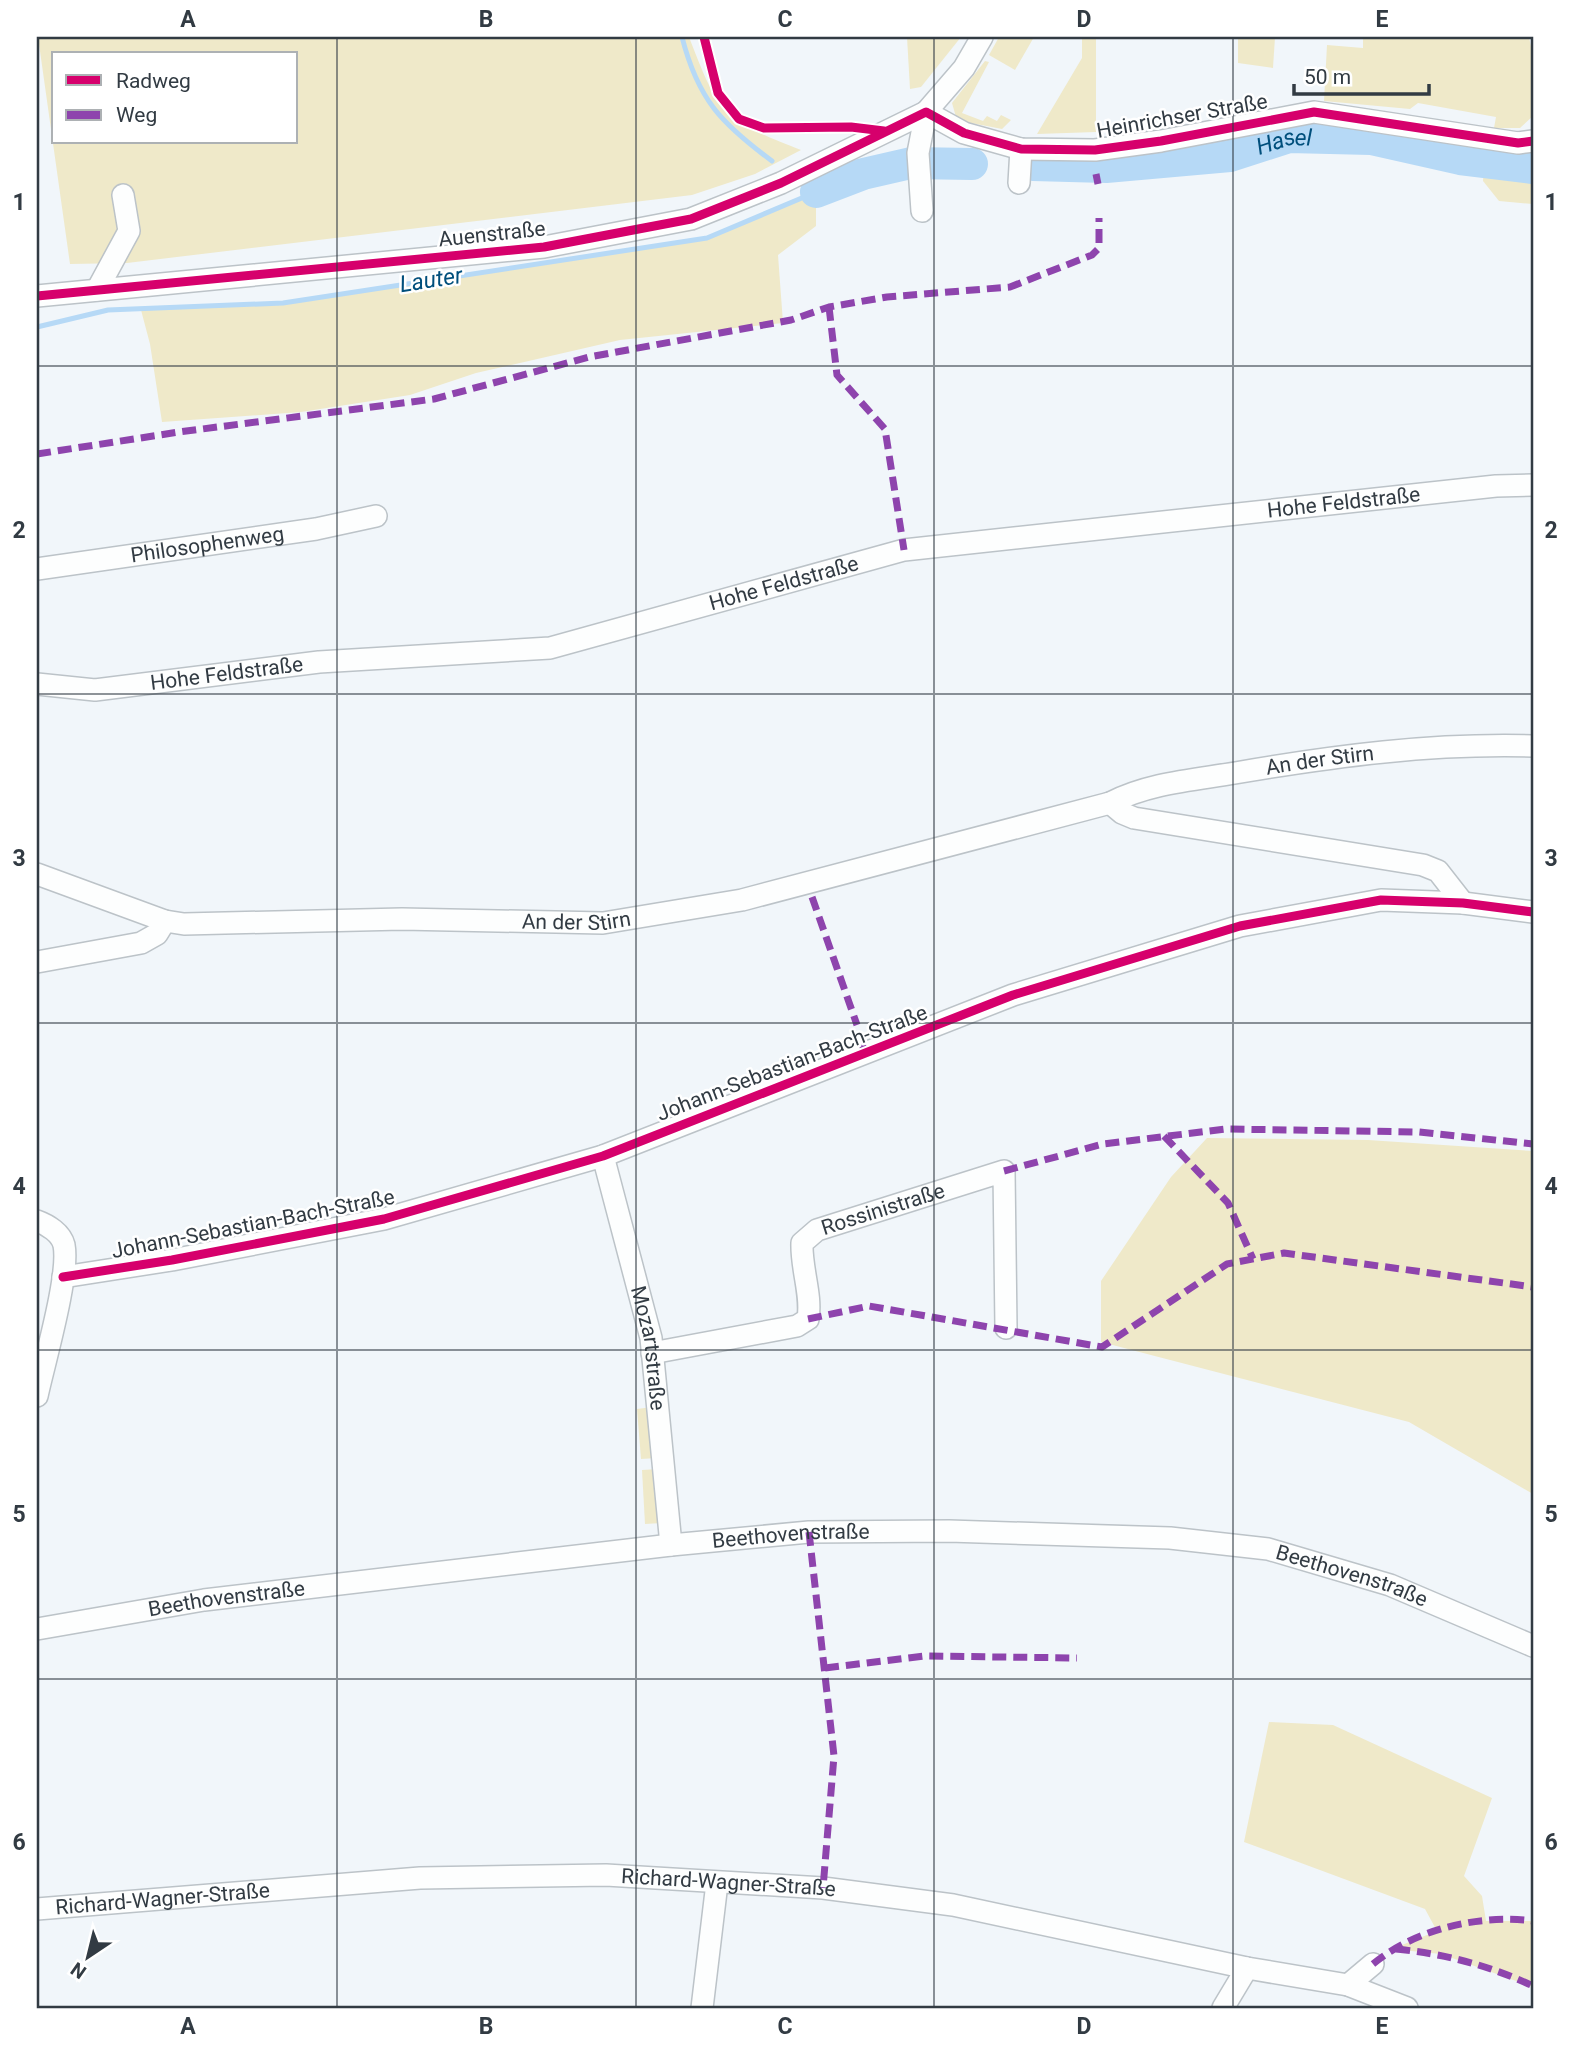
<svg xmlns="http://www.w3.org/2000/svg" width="1570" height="2045" font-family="Roboto,sans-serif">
  <rect width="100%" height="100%" fill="#f1f6fa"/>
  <g fill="#efe9c9" fill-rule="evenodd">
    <path d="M38 37H689C719 115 723 120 801 150L755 174 692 195 127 263 70 264ZM54 54H296V142H54Z"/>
    <path d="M907 37H961L921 87 910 89Z"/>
    <path d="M999 37H1034L1015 70 989 55Z"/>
    <path d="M1082 37H1096V132L1037 134 1082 58Z"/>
    <path d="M1238 37H1275L1273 68 1238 63Z"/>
    <path d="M1363 37H1529L1533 57V116L1520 128H1494L1496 117 1418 103 1410 109 1324 101 1327 45 1363 48Z"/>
    <path d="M985 61 989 62 962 113 983 121 987 116 997 121 1001 115 1011 120 1002 129 961 121 956 117 952 103Z"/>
    <path d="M1484 162 1533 168V204L1499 201 1483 181Z"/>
    <path d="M816 192V226L778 255 783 323 620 340 476 373 410 395 301 412 162 422 150 344 141 310 283 303 707 238Z"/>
    <path d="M1207 1138 1368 1140 1533 1151V1494L1409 1422 1101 1342V1281L1171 1177Z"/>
    <path d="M652 1407 657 1458 641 1459 637 1409Z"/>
    <path d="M658 1469 662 1523 645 1524 642 1470Z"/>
    <path d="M1269 1722 1333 1725 1492 1798 1464 1876 1482 1896 1486 1921H1533V1987L1441 1954 1392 1949 1437 1931 1425 1909 1244 1842Z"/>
  </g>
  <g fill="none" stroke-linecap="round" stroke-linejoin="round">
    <g stroke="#b6d9f6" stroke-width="5">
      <path d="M682 37C698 100 722 124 772 161"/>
      <path d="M37 327 108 310 283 303 707 238 816 192"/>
    </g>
    <g stroke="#b6d9f6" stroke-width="32">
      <path id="s1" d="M1033 165 1106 167 1230 156 1289 137 1371 139 1460 159 1533 168"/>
      <path d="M816 192 863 174 911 163 972 164"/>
    </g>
    <g stroke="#bcc3c8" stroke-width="24">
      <g id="minor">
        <path d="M926 112 964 133 1021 149 1095 150 1161 141 1314 112 1518 143 1533 141"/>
        <path d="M1019 183 1021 149"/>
        <path d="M922 211 918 153 926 112"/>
        <path d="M97 290 129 231 123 195"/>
        <path d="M37 296 544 247 691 219 781 183 926 112 964 68 982 37"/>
        <path id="s2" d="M37 569 316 529 376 516"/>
        <path id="s3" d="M37 684 95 690 319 662 550 648 904 550 1496 486 1533 485"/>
        <path d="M1110 803 1122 813 1134 818 1423 865 1438 871 1463 903"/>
        <path id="s4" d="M37 874 165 921 184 924 402 919 603 923 742 900 1110 803C1149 783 1193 780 1235 773 1334 756 1433 743 1533 746"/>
        <path d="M37 962 141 943 157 934 165 921"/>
        <path id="s5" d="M603 1156 651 1338 671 1545"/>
        <path d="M37 1221C48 1225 61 1233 64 1245 70 1275 44 1363 37 1396"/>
        <path d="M63 1277 172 1260 384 1219 603 1156 1013 995 1240 926 1381 900 1463 903 1533 912"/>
        <path id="s6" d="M652 1353 797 1326 808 1319C812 1294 801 1269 802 1243L817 1230 1004 1171 1006 1328"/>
        <path id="s7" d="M37 1629 204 1600 671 1545 809 1532 949 1531 1170 1538 1268 1549 1390 1585 1533 1646"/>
        <path id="s8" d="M37 1909 420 1878 606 1875 823 1888 953 1905 1247 1968 1348 1985 1407 2008"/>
        <path d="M1348 1985 1373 1964"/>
        <path d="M702 2008 717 1883"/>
        <path d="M1223 2008 1247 1968"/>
      </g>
    </g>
    <use href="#minor" stroke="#fdfefe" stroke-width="21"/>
    <g stroke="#8e44ad" stroke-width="7" stroke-dasharray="14 7" stroke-linecap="butt">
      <path d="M1096 174 1098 184"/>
      <path d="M829 307 837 375 885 429 904 550"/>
      <path d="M37 454 179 432 434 399 589 357 791 320 829 307 887 297 1010 287 1092 255 1099 248V218"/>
      <path d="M812 897 857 1025"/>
      <path d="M861 1037 864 1052"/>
      <path d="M1164 1136 1228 1203 1253 1259"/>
      <path d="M1004 1171 1103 1144 1226 1129 1419 1132 1533 1144"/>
      <path d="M808 1319 869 1306 1102 1347 1227 1264 1284 1253 1533 1287"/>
      <path d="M809 1532 834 1756 823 1888"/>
      <path d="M825 1668 925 1656 1077 1658"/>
      <path d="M1396 1949C1445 1954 1488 1965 1533 1986"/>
      <path d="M1373 1964C1415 1929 1480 1914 1533 1921"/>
    </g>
    <g stroke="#fff" stroke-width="13">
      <g id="cycleway">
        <path d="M704 37 718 93 739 119 764 128 851 127 884 131"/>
        <path d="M37 296 544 247 691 219 781 183 926 112 964 133 1021 149 1095 150 1161 141 1314 112 1518 143 1533 141"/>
        <path d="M63 1277 172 1260 384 1219 603 1156 1013 995 1240 926 1381 900 1463 903 1533 912"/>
      </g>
    </g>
    <use href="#cycleway" stroke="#d6006c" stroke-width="9"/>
  </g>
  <path fill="none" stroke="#323b43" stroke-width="2" stroke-opacity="0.55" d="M337 37V2008M636 37V2008M934 37V2008M1233 37V2008M37 366H1533M37 694H1533M37 1023H1533M37 1350H1533M37 1679H1533"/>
  <g text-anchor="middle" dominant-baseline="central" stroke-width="5" stroke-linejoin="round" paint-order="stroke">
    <g font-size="21" fill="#323b43" stroke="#fff">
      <text transform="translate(1182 116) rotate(-10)">Heinrichser Straße</text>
      <text transform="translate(492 234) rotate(-6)">Auenstraße</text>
      <text stroke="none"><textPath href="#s3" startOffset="1325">Hohe Feldstraße</textPath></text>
      <text stroke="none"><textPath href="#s2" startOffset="172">Philosophenweg</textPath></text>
      <text stroke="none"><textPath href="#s3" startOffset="758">Hohe Feldstraße</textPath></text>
      <text stroke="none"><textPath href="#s3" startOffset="191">Hohe Feldstraße</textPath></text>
      <text stroke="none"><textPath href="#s4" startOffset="1311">An der Stirn</textPath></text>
      <text stroke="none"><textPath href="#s4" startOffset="548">An der Stirn</textPath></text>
      <text transform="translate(792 1063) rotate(-21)">Johann-Sebastian-Bach-Straße</text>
      <text stroke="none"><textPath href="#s6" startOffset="326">Rossinistraße</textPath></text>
      <text transform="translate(253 1224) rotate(-11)">Johann-Sebastian-Bach-Straße</text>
      <text stroke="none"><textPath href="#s5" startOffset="198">Mozartstraße</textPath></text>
      <text stroke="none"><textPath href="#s7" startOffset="760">Beethovenstraße</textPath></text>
      <text stroke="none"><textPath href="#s7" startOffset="1326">Beethovenstraße</textPath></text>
      <text stroke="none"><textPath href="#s7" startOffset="192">Beethovenstraße</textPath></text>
      <text stroke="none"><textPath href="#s8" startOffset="693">Richard-Wagner-Straße</textPath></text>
      <text stroke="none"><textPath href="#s8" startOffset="126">Richard-Wagner-Straße</textPath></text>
    </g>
    <g font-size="23" font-style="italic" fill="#004f7c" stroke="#fff">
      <text stroke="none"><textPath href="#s1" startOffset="254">Hasel</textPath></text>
      <text transform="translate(431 280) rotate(-9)">Lauter</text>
    </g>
  </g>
  <rect width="1570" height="2045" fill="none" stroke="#ffffff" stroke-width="77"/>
  <rect x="52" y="52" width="245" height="91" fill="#ffffff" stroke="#adb1b4" stroke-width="2"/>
  <rect x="66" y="75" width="35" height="10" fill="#d6006c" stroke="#adb1b4" stroke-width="2"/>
  <text x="116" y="88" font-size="21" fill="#323b43">Radweg</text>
  <rect x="66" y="110" width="35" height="10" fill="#8e44ad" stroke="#adb1b4" stroke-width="2"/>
  <text x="116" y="122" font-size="21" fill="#323b43">Weg</text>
  <g transform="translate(88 1957) rotate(215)" stroke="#ffffff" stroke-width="5" paint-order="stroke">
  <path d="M0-5L12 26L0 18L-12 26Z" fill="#323b43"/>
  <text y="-10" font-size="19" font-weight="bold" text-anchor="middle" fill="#323b43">N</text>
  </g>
  <path d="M1294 84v10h135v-10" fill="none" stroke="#323b43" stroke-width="3.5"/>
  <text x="1304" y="84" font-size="21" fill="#323b43" stroke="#ffffff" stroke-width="5" paint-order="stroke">50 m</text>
  <rect x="38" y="38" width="1494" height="1969" fill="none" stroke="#323b43" stroke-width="2.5"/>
  <g font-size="23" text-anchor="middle" font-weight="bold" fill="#323b43">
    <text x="188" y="27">A</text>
    <text x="486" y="27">B</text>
    <text x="785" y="27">C</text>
    <text x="1084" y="27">D</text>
    <text x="1382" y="27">E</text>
    <text x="19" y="210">1</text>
    <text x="1551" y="210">1</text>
    <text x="19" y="538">2</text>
    <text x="1551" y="538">2</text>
    <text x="19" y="866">3</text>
    <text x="1551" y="866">3</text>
    <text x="19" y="1194">4</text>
    <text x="1551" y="1194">4</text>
    <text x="19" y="1522">5</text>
    <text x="1551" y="1522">5</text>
    <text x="19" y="1850">6</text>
    <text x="1551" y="1850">6</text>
    <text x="188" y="2034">A</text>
    <text x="486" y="2034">B</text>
    <text x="785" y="2034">C</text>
    <text x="1084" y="2034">D</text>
    <text x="1382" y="2034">E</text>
  </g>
</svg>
